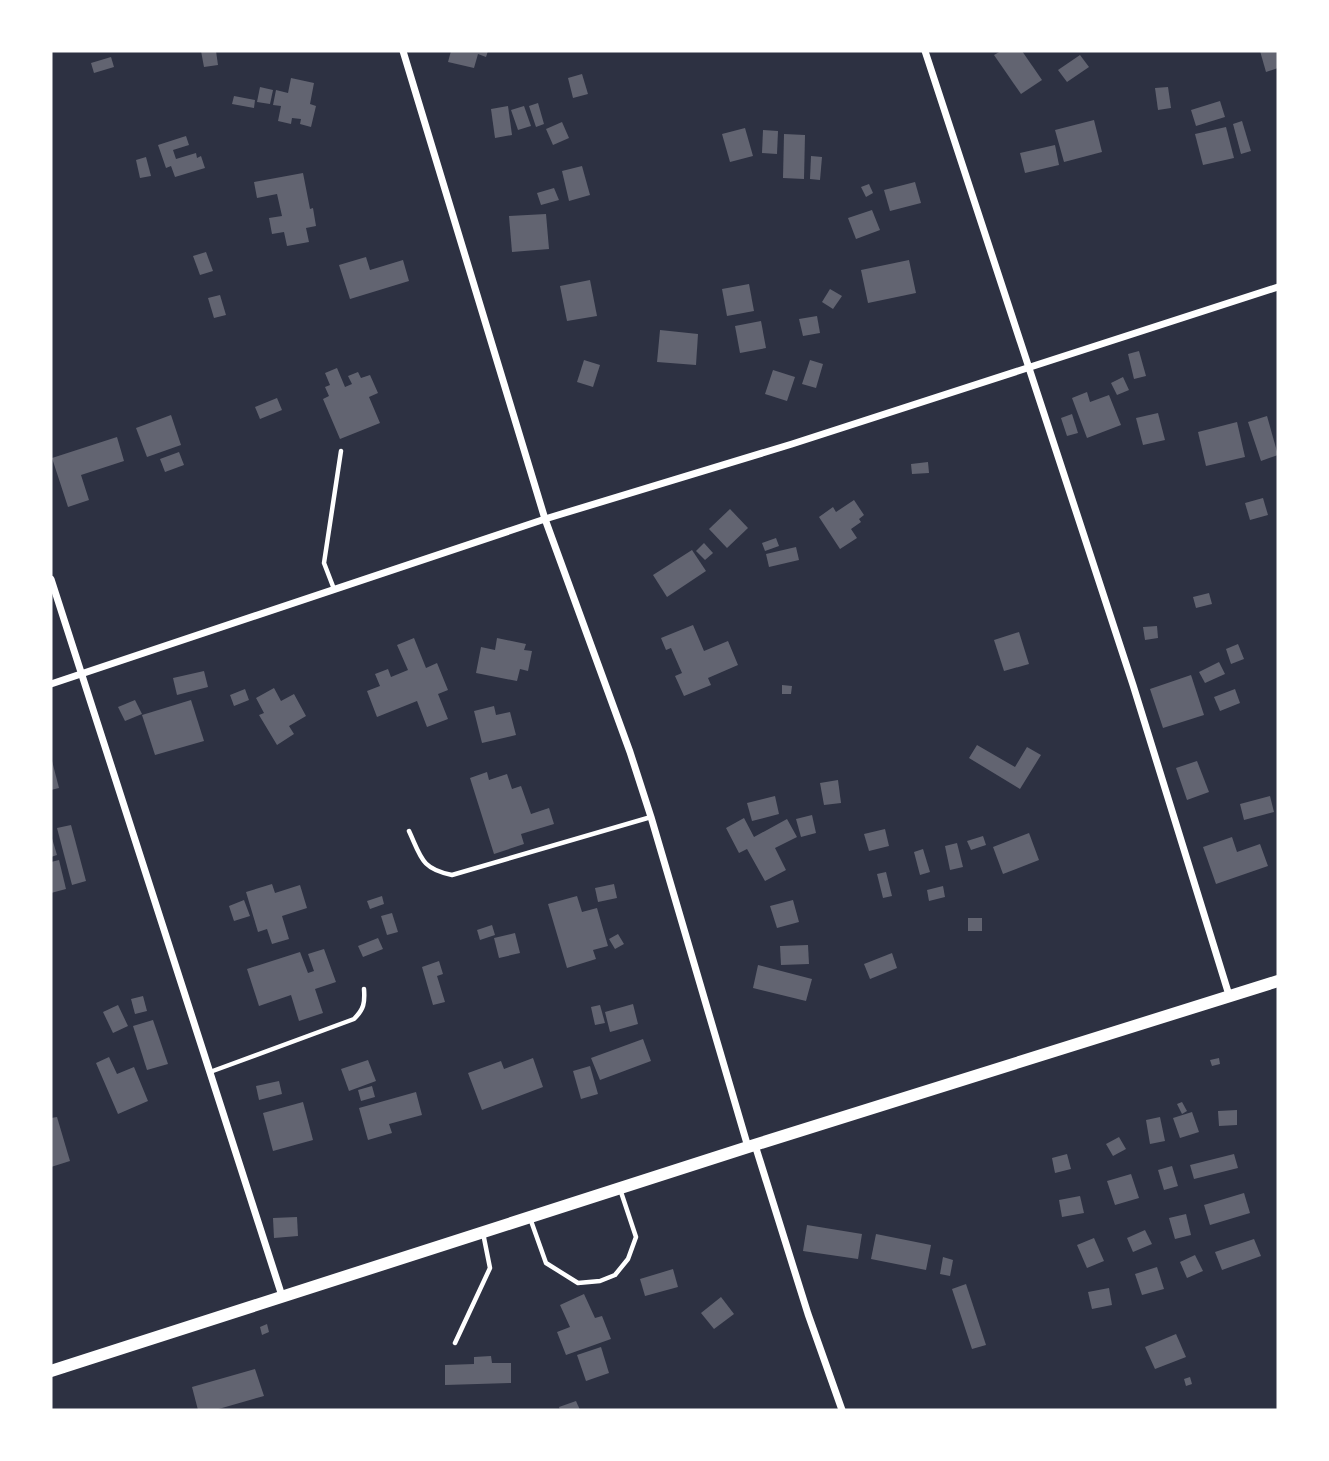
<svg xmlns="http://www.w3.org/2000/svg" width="1329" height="1461" font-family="Roboto,sans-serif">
  <rect width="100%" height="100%" fill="#2d3142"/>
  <g fill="#626471">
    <path d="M201 51H216L218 65 204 67Z"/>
    <path d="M451 51H488L486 57 478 54 474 68 448 62Z"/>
    <path d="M1001 51H1022L1042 80 1021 94 994 55Z"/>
    <path d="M1260 51H1278V68L1266 72Z"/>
    <path d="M1080 55 1089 67 1067 82 1058 70Z"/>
    <path d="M111 57 114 67 94 73 91 63Z"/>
    <path d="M582 74 588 94 573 98 568 78Z"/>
    <path d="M291 78 314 83 310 104 316 106 311 127 300 124 301 119 292 118 291 124 278 121 281 106 273 105 276 90 288 93Z"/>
    <path d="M260 87 273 90 270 104 257 102Z"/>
    <path d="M1168 87 1171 108 1158 110 1155 88Z"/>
    <path d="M234 96 255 100 254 108 232 104Z"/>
    <path d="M1220 101 1225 117 1196 126 1191 110Z"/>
    <path d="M538 103 544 124 536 127 529 106Z"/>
    <path d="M508 106 512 135 495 138 491 109Z"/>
    <path d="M524 106 531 126 518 130 511 110Z"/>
    <path d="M1094 120 1102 152 1064 162 1055 130Z"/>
    <path d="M1242 121 1251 151 1241 154 1233 124Z"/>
    <path d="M562 122 569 138 553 145 546 129Z"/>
    <path d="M1226 127 1234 158 1203 165 1195 134Z"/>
    <path d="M745 128 753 156 730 162 722 134Z"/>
    <path d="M763 130 778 131 777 154 762 153Z"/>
    <path d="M784 134 805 135 804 179 783 178Z"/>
    <path d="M186 136 189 145 173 150 176 159 196 153 197 158 201 156 205 168 175 177 171 166 166 168 158 145Z"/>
    <path d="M1055 145 1059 165 1025 173 1020 153Z"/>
    <path d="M811 156 822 157 820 180 810 179Z"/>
    <path d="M146 157 151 176 140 178 136 160Z"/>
    <path d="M582 166 590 195 569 201 562 171Z"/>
    <path d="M303 173 310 209 313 208 316 226 306 228 309 242 287 246 284 232 272 234 269 218 282 216 277 194 257 198 254 182Z"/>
    <path d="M915 182 921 203 890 211 884 190Z"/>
    <path d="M869 184 873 193 866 197 861 187Z"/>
    <path d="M554 188 559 200 541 205 537 193Z"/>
    <path d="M872 210 880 230 856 239 848 218Z"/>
    <path d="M546 214 549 249 512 252 509 216Z"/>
    <path d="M206 252 213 271 200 275 193 256Z"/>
    <path d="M366 257 370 270 403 260 409 281 350 299 339 265Z"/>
    <path d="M909 260 916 293 868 303 861 270Z"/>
    <path d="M590 280 597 316 567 321 560 286Z"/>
    <path d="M749 284 754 311 727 316 722 289Z"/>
    <path d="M830 289 842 296 833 309 822 302Z"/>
    <path d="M220 295 226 315 214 318 208 298Z"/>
    <path d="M817 316 820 333 803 336 799 319Z"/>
    <path d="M761 321 766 348 740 353 735 326Z"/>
    <path d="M660 330 698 334 696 365 657 362Z"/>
    <path d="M1139 351 1146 376 1134 379 1128 354Z"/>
    <path d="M584 360 600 365 593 387 577 382Z"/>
    <path d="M810 360 823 364 816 388 802 384Z"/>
    <path d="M337 368 345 387 352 384 348 376 358 372 361 378 370 375 378 393 369 397 380 423 340 439 323 399 329 396 325 387 330 385 325 373Z"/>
    <path d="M773 370 795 377 787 401 765 394Z"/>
    <path d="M1123 377 1129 390 1117 395 1111 383Z"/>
    <path d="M1087 392 1090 402 1109 395 1121 425 1087 438 1072 398Z"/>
    <path d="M277 398 282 410 260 419 255 407Z"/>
    <path d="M1158 413 1165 440 1143 445 1136 418Z"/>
    <path d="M1072 414 1078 433 1067 436 1061 418Z"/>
    <path d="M171 415 181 445 147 457 136 428Z"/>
    <path d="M1267 416 1278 455 1261 461 1248 422Z"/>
    <path d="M1237 422 1245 457 1206 466 1198 432Z"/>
    <path d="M117 437 124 461 81 475 89 500 68 507 52 458Z"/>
    <path d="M179 452 184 465 165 472 160 459Z"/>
    <path d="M928 462 929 473 912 474 911 464Z"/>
    <path d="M1263 498 1268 515 1250 520 1245 503Z"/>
    <path d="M854 500 864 515 859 519 861 522 851 529 857 538 840 549 819 517 833 507 836 512Z"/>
    <path d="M730 509 748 528 727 548 709 529Z"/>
    <path d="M776 538 779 546 765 551 762 543Z"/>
    <path d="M704 543 713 553 705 560 696 551Z"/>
    <path d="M796 547 799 560 769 567 766 554Z"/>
    <path d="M692 550 706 571 667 597 653 575Z"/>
    <path d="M1209 593 1212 604 1196 608 1193 597Z"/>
    <path d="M693 625 704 651 728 641 738 665 708 678 711 685 684 696 675 676 682 673 671 648 666 650 661 638Z"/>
    <path d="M1157 626 1158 638 1145 640 1143 627Z"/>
    <path d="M1019 632 1029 664 1004 671 994 640Z"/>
    <path d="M414 638 426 668 437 663 448 690 438 694 448 719 427 727 417 701 377 717 367 691 380 686 375 674 388 669 391 677 408 670 397 645Z"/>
    <path d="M497 638 526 644 524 650 532 651 528 671 520 669 517 681 476 673 481 647 495 650Z"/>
    <path d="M1238 644 1244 659 1231 664 1226 649Z"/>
    <path d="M1219 662 1225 674 1205 683 1199 672Z"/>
    <path d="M204 671 208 687 177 695 173 678Z"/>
    <path d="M1191 675 1204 715 1163 728 1150 689Z"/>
    <path d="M782 685 792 686 791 694H782Z"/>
    <path d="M274 688 281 701 294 694 306 716 289 726 294 734 277 745 259 715 264 713 256 698Z"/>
    <path d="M245 689 249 700 234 706 230 695Z"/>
    <path d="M1235 689 1240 703 1220 711 1214 697Z"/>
    <path d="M135 700 142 714 125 721 118 707Z"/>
    <path d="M191 700 204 741 155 755 142 715Z"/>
    <path d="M494 706 496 715 510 712 516 735 482 743 474 711Z"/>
    <path d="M977 745 1015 767 1027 747 1041 755 1020 789 969 758Z"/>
    <path d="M51 757 59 788 51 790Z"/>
    <path d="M1197 761 1209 792 1187 800 1176 768Z"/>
    <path d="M487 772 489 780 507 774 512 789 521 786 531 814 549 808 554 824 521 834 524 844 494 854 470 778Z"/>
    <path d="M838 780 841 803 824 805 820 783Z"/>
    <path d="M775 796 779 814 752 821 747 803Z"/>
    <path d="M1270 796 1274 812 1244 820 1240 804Z"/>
    <path d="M812 815 816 833 801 837 796 819Z"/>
    <path d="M744 818 754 837 787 819 797 837 775 848 786 870 765 881 747 849 739 853 726 828Z"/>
    <path d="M71 825 86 881 72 885 57 828Z"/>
    <path d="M885 829 889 846 869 851 864 834Z"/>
    <path d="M1029 833 1039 860 1003 874 993 847Z"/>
    <path d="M51 835 57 855 51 857Z"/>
    <path d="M983 836 986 845 971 850 967 841Z"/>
    <path d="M1232 837 1237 852 1260 844 1268 866 1216 884 1203 847Z"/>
    <path d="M957 843 963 867 950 870 945 846Z"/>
    <path d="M923 849 930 872 920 875 914 852Z"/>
    <path d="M59 860 66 889 51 893V862Z"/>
    <path d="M886 872 892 896 883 898 877 874Z"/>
    <path d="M272 884 275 893 300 885 307 908 282 916 289 939 272 944 267 929 258 932 246 892Z"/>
    <path d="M614 884 617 898 598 902 595 888Z"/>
    <path d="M943 886 945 897 929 901 927 890Z"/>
    <path d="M382 896 384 904 370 909 367 901Z"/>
    <path d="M577 896 582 912 597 908 608 946 593 950 596 959 567 968 548 904Z"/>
    <path d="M244 900 250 916 234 921 229 906Z"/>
    <path d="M793 900 799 922 777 928 770 906Z"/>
    <path d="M392 913 398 932 387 935 381 916Z"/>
    <rect x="968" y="918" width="14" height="13"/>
    <path d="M492 925 495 935 480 940 477 930Z"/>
    <path d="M515 933 520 953 499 958 494 938Z"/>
    <path d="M618 934 624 944 615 949 609 939Z"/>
    <path d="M378 938 383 949 363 957 358 946Z"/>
    <path d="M808 945 809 964 781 965 780 946Z"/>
    <path d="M324 949 336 982 315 989 323 1013 299 1021 291 995 259 1006 247 969 300 952 308 973 314 971 308 954Z"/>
    <path d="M892 953 897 968 870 979 864 964Z"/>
    <path d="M439 961 443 974 437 976 445 1002 433 1005 422 967Z"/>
    <path d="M758 965 812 979 806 1001 753 988Z"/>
    <path d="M143 996 147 1011 135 1014 131 999Z"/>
    <path d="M633 1004 638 1024 610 1032 605 1012Z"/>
    <path d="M118 1005 128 1026 113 1033 103 1012Z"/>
    <path d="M600 1005 605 1023 595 1025 591 1007Z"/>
    <path d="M153 1020 168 1064 147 1070 133 1026Z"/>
    <path d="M643 1039 651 1061 600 1080 591 1058Z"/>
    <path d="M109 1057 117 1074 134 1067 148 1101 118 1114 96 1063Z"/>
    <path d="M533 1058 543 1087 482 1110 468 1073 501 1061 504 1069Z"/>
    <path d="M1219 1058 1220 1064 1212 1066 1210 1060Z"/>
    <path d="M368 1060 376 1081 349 1091 341 1069Z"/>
    <path d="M590 1066 598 1094 581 1099 573 1071Z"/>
    <path d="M279 1081 282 1094 259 1100 256 1086Z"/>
    <path d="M372 1086 375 1097 361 1101 358 1090Z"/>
    <path d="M416 1092 422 1115 389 1124 392 1133 368 1140 359 1108Z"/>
    <path d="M303 1102 313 1140 273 1151 263 1113Z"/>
    <path d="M1182 1102 1187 1111 1182 1114 1177 1104Z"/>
    <path d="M1237 1110V1125L1219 1126 1218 1111Z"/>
    <path d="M1192 1112 1199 1132 1180 1138 1173 1118Z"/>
    <path d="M57 1117 70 1161 51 1167V1118Z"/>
    <path d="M1160 1117 1165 1141 1150 1144 1146 1120Z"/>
    <path d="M1119 1137 1126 1149 1113 1156 1106 1144Z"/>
    <path d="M1067 1154 1071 1169 1055 1173 1052 1158Z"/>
    <path d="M1234 1154 1238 1168 1194 1179 1190 1165Z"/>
    <path d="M1172 1166 1178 1186 1164 1190 1158 1170Z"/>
    <path d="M1131 1174 1139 1198 1115 1205 1107 1181Z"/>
    <path d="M1244 1193 1250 1213 1210 1225 1204 1205Z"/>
    <path d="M1080 1196 1084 1213 1062 1217 1059 1200Z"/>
    <path d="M1186 1214 1191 1235 1175 1239 1169 1218Z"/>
    <path d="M297 1217 298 1236 274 1238 273 1218Z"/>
    <path d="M807 1225 862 1234 858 1259 803 1251Z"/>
    <path d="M1145 1230 1152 1244 1133 1252 1127 1238Z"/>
    <path d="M876 1234 931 1245 926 1270 871 1259Z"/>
    <path d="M1094 1238 1104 1261 1087 1268 1077 1245Z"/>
    <path d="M1254 1239 1261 1256 1222 1270 1215 1252Z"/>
    <path d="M1195 1255 1203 1271 1187 1278 1180 1262Z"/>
    <path d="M943 1257 953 1260 950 1276 940 1274Z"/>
    <path d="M1157 1267 1164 1289 1142 1295 1135 1274Z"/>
    <path d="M673 1269 678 1287 645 1296 640 1279Z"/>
    <path d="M966 1284 986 1345 972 1349 952 1289Z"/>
    <path d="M1109 1288 1112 1305 1092 1309 1088 1292Z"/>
    <path d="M584 1294 595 1318 602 1316 611 1339 566 1355 557 1332 570 1327 560 1305Z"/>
    <path d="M721 1297 734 1314 714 1329 701 1313Z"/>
    <path d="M267 1324 269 1332 262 1335 260 1327Z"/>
    <path d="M1176 1334 1186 1357 1155 1369 1145 1347Z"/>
    <path d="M601 1347 609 1373 586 1381 577 1355Z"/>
    <path d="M491 1356 492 1363H511V1383L445 1385V1365L474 1364V1357Z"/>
    <path d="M255 1369 264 1396 215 1410H198L192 1387Z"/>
    <path d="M1190 1377 1192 1384 1186 1386 1184 1379Z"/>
    <path d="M576 1401 580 1410H560L559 1407Z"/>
  </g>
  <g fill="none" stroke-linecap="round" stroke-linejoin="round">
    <g stroke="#fff" stroke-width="4.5">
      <path d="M334 589 324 563 341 451"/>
      <path d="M409 831C421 857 421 869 452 875L651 817"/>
      <path d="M210 1072 354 1019C364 1009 365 1003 364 989"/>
      <path d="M530 1218 546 1263 578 1283 600 1281 615 1275 628 1259 636 1237 620 1189"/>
      <path d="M455 1343 490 1268 483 1233"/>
    </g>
    <g stroke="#fff" stroke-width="7">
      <path d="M403 51 545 519 630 752 651 817 748 1147"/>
      <path d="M925 51 1133 685 1229 995"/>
      <path d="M51 579 282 1296"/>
      <path d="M51 684 545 519 792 444 1278 287"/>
      <path d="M755 1145 808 1314 842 1410"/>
    </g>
    <path stroke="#fff" stroke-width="12" d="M51 1371 748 1147 1278 981"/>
  </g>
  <rect width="1329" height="1461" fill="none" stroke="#ffffff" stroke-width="105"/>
</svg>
